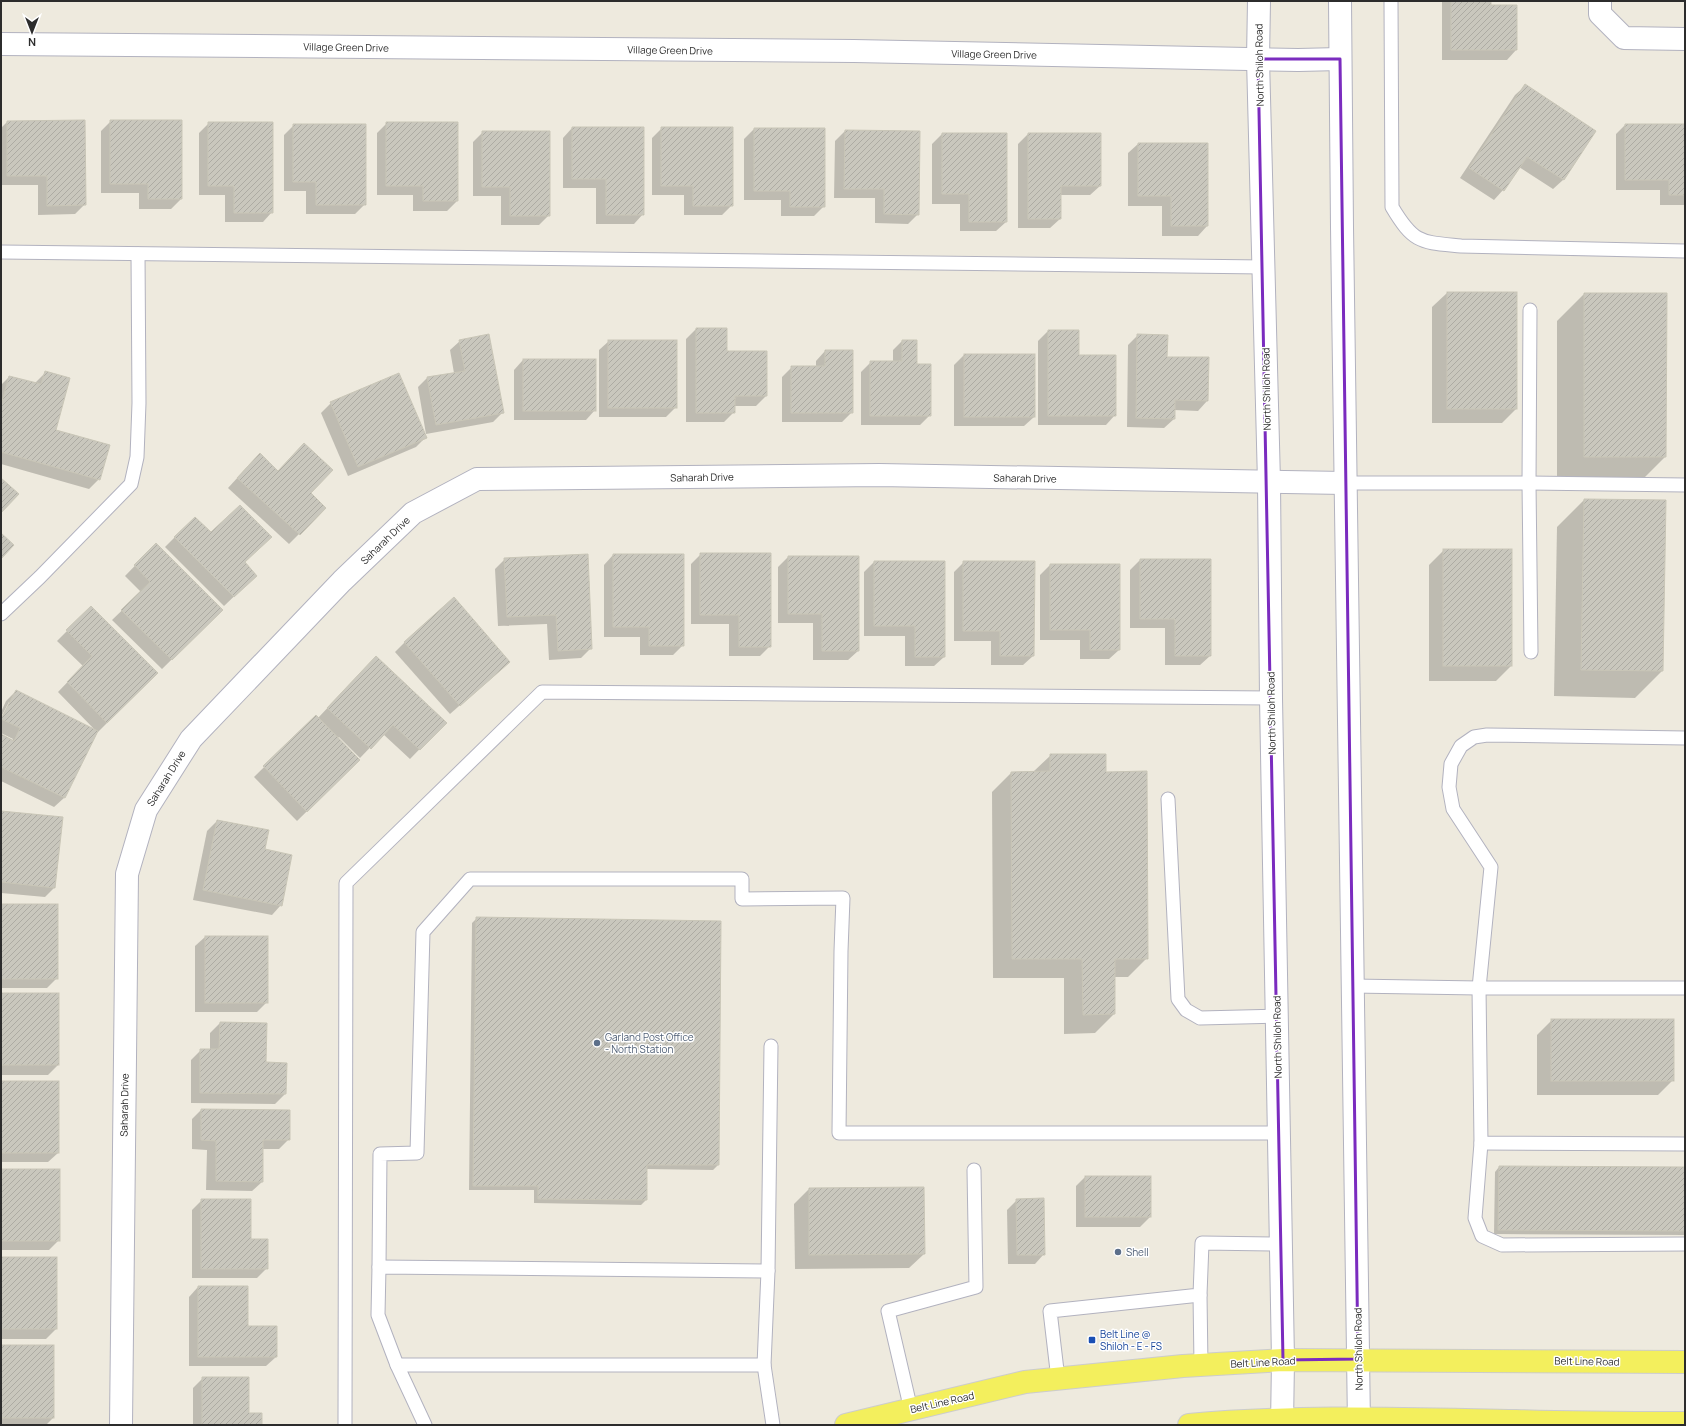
<svg xmlns="http://www.w3.org/2000/svg" width="1686" height="1426" font-family="Manrope,sans-serif">
  <defs>
    <pattern id="building-hatch" width="6" height="6" patternUnits="userSpaceOnUse"><rect width="6" height="6" fill="#c9c7bd"/><path d="M-1 1l2-2M0 6l6-6M5 7l2-2" fill="none" stroke="#adaba3"/></pattern>
  </defs>
  <rect width="100%" height="100%" fill="#eeeade"/>
  <g fill="#0003">
    <path d="M1442 1H1490V6L1516 50 1507 60H1442Z"/>
    <path d="M1525 86 1595 132 1563 180 1553 189 1519 167 1503 190 1494 200 1460 178 1515 95Z"/>
    <path d="M111 121 181 199 171 209H139V193H101V131Z"/>
    <path d="M7 122 85 204 75 214 38 215V185H1V128Z"/>
    <path d="M209 123 272 212 263 222H225V195H199V133Z"/>
    <path d="M387 123H457V201L447 211H413V195H377V133Z"/>
    <path d="M294 125 365 204 355 214H306V191H284V135Z"/>
    <path d="M1625 125H1685V205H1660V190H1616V134Z"/>
    <path d="M572 128 643 214 634 224H596V188H563V138Z"/>
    <path d="M662 128 732 205 722 215H684V195H652V138Z"/>
    <path d="M754 129 824 206 814 216H781V200H744V139Z"/>
    <path d="M845 131 918 214 908 224 875 223V198H834L835 141Z"/>
    <path d="M483 132 549 215 539 225H501V196H473V142Z"/>
    <path d="M942 134H1006V222L996 231H960V204H932V144Z"/>
    <path d="M1028 134 1100 186 1090 195H1060V219L1050 228H1018V144Z"/>
    <path d="M1138 144H1207V226L1198 236H1162V206H1128V153Z"/>
    <path d="M1447 293 1516 409 1502 423H1432V307Z"/>
    <path d="M1584 294 1665 457 1638 484H1557V321Z"/>
    <path d="M696 329H726V352L766 396 756 406H734V412L724 422H686V339Z"/>
    <path d="M1048 331 1078 356 1115 415 1106 425H1038V341Z"/>
    <path d="M1138 335 1166 358H1208L1207 401 1198 411 1174 410V419L1164 428 1127 427 1128 345Z"/>
    <path d="M460 341 503 412 493 422 426 434 418 387 427 378 454 373 450 350Z"/>
    <path d="M609 341 676 407 666 417H599V350Z"/>
    <path d="M902 341 916 365 930 415 920 425H861V372L871 362H893V350Z"/>
    <path d="M825 351 852 412 842 422H782V377L792 367H816V361Z"/>
    <path d="M964 355 1034 417 1024 426H954V365Z"/>
    <path d="M523 360 595 410 586 420H514V370Z"/>
    <path d="M46 372 54 431 99 479 89 489 1 464V385L9 377 35 383Z"/>
    <path d="M331 403 426 437 416 447 348 476 321 413Z"/>
    <path d="M250 464 278 472 310 493 325 508 289 544 228 488Z"/>
    <path d="M1584 500 1665 501 1662 671 1635 698 1554 696 1557 527Z"/>
    <path d="M211 534 244 562 246 585 224 606 165 547 175 537Z"/>
    <path d="M156 544 222 610 162 669 112 620 141 592 125 576Z"/>
    <path d="M1444 550H1511V666L1496 681H1429V565Z"/>
    <path d="M701 554 770 646 760 656H729V624H691V564Z"/>
    <path d="M613 555 683 645 673 655H640V637H604V565Z"/>
    <path d="M788 557 858 651 848 660H813V623H778V567Z"/>
    <path d="M505 559 591 648 581 658 549 660 547 624 498 626 495 569Z"/>
    <path d="M1140 560 1210 656 1200 665H1165V628H1130V570Z"/>
    <path d="M874 562 944 657 934 666H905V636H864V572Z"/>
    <path d="M964 562 1033 656 1023 665H991V641H954V572Z"/>
    <path d="M1050 565 1119 650 1109 659H1080V640H1040V575Z"/>
    <path d="M91 607 157 673 97 733 64 798 54 807 1 781V735L12 741 13 739 1 733V722L11 702H9L1 717V712L6 701 16 691 96 731 58 692 83 666 57 641Z"/>
    <path d="M405 642 509 662 450 714 395 652Z"/>
    <path d="M366 667 445 723 410 759 383 734 360 758 339 737 337 738 359 760 297 821 254 777 316 716 318 718Z"/>
    <path d="M1051 755 1105 773 1147 958 1128 977H1114V1014L1095 1033 1064 1034V978H993L992 792 1011 773 1033 772Z"/>
    <path d="M1 812 54 888 45 897 1 893Z"/>
    <path d="M217 821 264 850 281 905 272 915 193 900 207 831Z"/>
    <path d="M1 905 57 978 47 988H1Z"/>
    <path d="M477 918 720 922 718 1165 713 1170 646 1169V1200L641 1205 534 1203V1190H469L472 923Z"/>
    <path d="M205 937 267 1002 257 1012H195V946Z"/>
    <path d="M1 994H58V1065L48 1075H1Z"/>
    <path d="M1552 1020 1673 1080 1658 1095H1537V1035Z"/>
    <path d="M220 1023 265 1063 285 1094 275 1104 191 1103V1060L201 1050H210V1033Z"/>
    <path d="M1 1082 58 1153 48 1162H1Z"/>
    <path d="M201 1110 289 1139 279 1149H262V1182L252 1191 206 1190 207 1150 192 1149V1119Z"/>
    <path d="M1499 1167 1685 1168V1235L1494 1234 1495 1172Z"/>
    <path d="M1 1170 59 1240 49 1250H1Z"/>
    <path d="M1085 1177H1150V1217L1140 1227H1076V1186Z"/>
    <path d="M923 1188 924 1254 909 1268 795 1269 794 1204 809 1189Z"/>
    <path d="M202 1200 250 1240 267 1268 257 1278H192V1210Z"/>
    <path d="M1017 1200 1044 1254 1035 1264H1008L1007 1210Z"/>
    <path d="M1 1258 56 1329 46 1339H1Z"/>
    <path d="M198 1287 247 1327 276 1357 266 1366H189V1297Z"/>
    <path d="M1 1346 53 1418 46 1425H1Z"/>
    <path d="M203 1378 248 1414 261 1425H193V1388Z"/>
  </g>
  <g fill="url(#building-hatch)" stroke="#c9c6b7">
    <path d="M1451 1H1491V5H1517V50H1451Z"/>
    <path d="M1525 84 1596 131 1564 180 1527 157 1504 191 1469 168Z"/>
    <path d="M85 120 86 205 47 206V176H7V121Z"/>
    <path d="M110 120H182V199H148V184H110Z"/>
    <path d="M208 122H273V213H234V186H208Z"/>
    <path d="M386 122H458V201H423V186H386Z"/>
    <path d="M293 124H366V205H316V182H293Z"/>
    <path d="M1625 124H1685V195H1669V180H1625Z"/>
    <path d="M572 127H644V215H606V179H572Z"/>
    <path d="M661 127H733V206H693V186H661Z"/>
    <path d="M754 128H825V207H790V191H754Z"/>
    <path d="M845 130 920 131 919 215 884 214V189H844Z"/>
    <path d="M482 131H550V216H510V187H482Z"/>
    <path d="M942 133H1007V222H969V194H942Z"/>
    <path d="M1028 133H1101V186H1061V219H1028Z"/>
    <path d="M1138 143H1208V226H1171V196H1138Z"/>
    <rect x="1447" y="292" width="70" height="117"/>
    <path d="M1584 293H1667L1666 457H1584Z"/>
    <path d="M696 328H727V351H767V396H735V413H696Z"/>
    <path d="M1048 330H1079V355H1116V416H1048Z"/>
    <path d="M489 334 504 413 436 425 427 377 465 371 459 340Z"/>
    <path d="M1137 334 1168 335 1167 357H1209L1208 401 1175 400V419L1136 418Z"/>
    <rect x="608" y="340" width="69" height="68"/>
    <path d="M902 340H917V364H931V416H870V361H902Z"/>
    <path d="M825 350H853V413H791V366H825Z"/>
    <rect x="964" y="354" width="71" height="63"/>
    <rect x="523" y="359" width="73" height="52"/>
    <path d="M45 371 70 378 56 430 110 445 100 480 1 452V405L9 376 41 384Z"/>
    <path d="M399 373 427 438 358 467 330 402Z"/>
    <path d="M304 443 333 470 311 493 326 508 300 535 237 478 260 453 278 471Z"/>
    <path d="M1 478 19 494 1 513Z"/>
    <path d="M1584 499 1666 500 1663 671 1581 670Z"/>
    <path d="M240 505 272 537 245 562 257 576 234 597 174 537 195 517 211 532Z"/>
    <path d="M1 533 14 545 1 559Z"/>
    <path d="M156 543 223 610 172 660 121 610 150 582 134 565Z"/>
    <rect x="1443" y="549" width="69" height="117"/>
    <path d="M700 553H771V647H739V615H700Z"/>
    <path d="M588 554 592 649 558 651 556 615 507 617 504 558Z"/>
    <path d="M613 554H684V646H649V627H613Z"/>
    <path d="M788 556H859V651H822V614H788Z"/>
    <path d="M1140 559H1211V656H1175V619H1140Z"/>
    <path d="M874 561H945V657H915V626H874Z"/>
    <path d="M963 561H1035L1034 656H1000V631H963Z"/>
    <path d="M1050 564H1120V650H1090V630H1050Z"/>
    <path d="M454 597 510 662 460 706 404 642Z"/>
    <path d="M91 606 158 673 107 723 67 682 92 656 66 630Z"/>
    <path d="M376 656 447 723 420 750 393 725 371 749 327 708Z"/>
    <path d="M16 690 98 731 65 798 1 767V734L14 741 20 728 1 719Z"/>
    <path d="M316 715 360 760 307 812 263 766Z"/>
    <path d="M1050 754H1106V772L1147 771 1148 959H1115V1014L1083 1015 1082 959H1012L1011 772 1050 771Z"/>
    <path d="M1 811 63 817 55 888 1 882Z"/>
    <path d="M217 820 269 830 265 849 292 855 282 906 203 890Z"/>
    <rect x="1" y="904" width="57" height="75"/>
    <path d="M476 917 721 921 719 1165H647V1200L538 1199V1186H473Z"/>
    <rect x="205" y="936" width="63" height="67"/>
    <rect x="1" y="993" width="58" height="72"/>
    <rect x="1551" y="1019" width="123" height="62"/>
    <path d="M220 1022 267 1023 266 1062 287 1063 286 1094 200 1093V1049H219Z"/>
    <rect x="1" y="1081" width="58" height="72"/>
    <path d="M201 1109 290 1110V1140H263V1182L216 1181V1141L201 1140Z"/>
    <path d="M1499 1166 1685 1167V1231L1498 1230Z"/>
    <rect x="1" y="1169" width="59" height="72"/>
    <rect x="1085" y="1176" width="66" height="41"/>
    <path d="M924 1187 925 1254 809 1255V1188Z"/>
    <path d="M1044 1198 1045 1255H1017L1016 1199Z"/>
    <path d="M201 1199H251V1239H268V1269H201Z"/>
    <rect x="1" y="1257" width="56" height="72"/>
    <path d="M198 1286H248V1326H277V1357H198Z"/>
    <rect x="1" y="1345" width="53" height="73"/>
    <path d="M202 1377H249V1413H262V1425H202Z"/>
  </g>
  <g fill="none" stroke-linecap="round" stroke-linejoin="round">
    <g stroke="#b2b2bf" stroke-width="15">
      <g id="service">
        <path d="M1391 1 1392 207C1414 244 1421 242 1461 246L1685 251"/>
        <path d="M1 252 1264 267"/>
        <path d="M1530 310 1529 483 1531 652"/>
        <path d="M1345 483H1529L1685 485"/>
        <path d="M1 614 40 577 131 484 137 457 139 403 138 254"/>
        <path d="M1685 738 1487 735 1474 737 1461 746 1451 764 1449 787 1453 809 1491 867 1479 988 1481 1143 1685 1144"/>
        <path d="M1168 799 1178 999 1186 1010 1200 1018 1277 1016"/>
        <path d="M1352 986 1479 988H1685"/>
        <path d="M1481 1143 1475 1218 1482 1236 1502 1245 1685 1244"/>
        <path d="M379 1267 380 1154 417 1153 423 932 470 879H742V899L843 898 841 951 839 1133H1279"/>
        <path d="M768 1271 771 1046"/>
        <path d="M1200 1295 1201 1365"/>
        <path d="M397 1365 378 1315 379 1267 768 1271 764 1365"/>
        <path d="M1058 1379 1050 1311 1200 1295 1202 1243 1281 1244"/>
        <path d="M911 1410 888 1311 976 1287 974 1170"/>
        <path d="M345 1425 346 883 542 692 1271 698"/>
        <path d="M425 1425 397 1365H764L773 1425"/>
      </g>
    </g>
    <g stroke="#b2b2bf" stroke-width="24">
      <g id="minor">
        <path d="M1600 1V14L1624 38 1685 39"/>
        <path d="M1 44 854 51 1298 60 1340 59"/>
        <path d="M121 1425 127 874 146 810 191 739 342 581 413 513 477 479 879 475 1345 483"/>
      </g>
    </g>
    <g stroke="#b2b2bf" stroke-width="24">
      <g id="secondary">
        <path d="M1259 1 1258 59 1269 482 1271 698 1283 1360 1282 1425"/>
        <path d="M1340 1 1342 227 1359 1425"/>
      </g>
    </g>
    <g stroke="#ccc" stroke-width="24">
      <g id="primary">
        <path d="M846 1425 1025 1382 1183 1366 1283 1360 1685 1362"/>
        <path d="M1189 1425C1298 1415 1407 1419 1516 1421 1572 1423 1629 1423 1685 1423"/>
      </g>
    </g>
    <use href="#service" stroke="#fff" stroke-width="13"/>
    <use href="#minor" stroke="#fff" stroke-width="22"/>
    <use href="#secondary" stroke="#fff" stroke-width="22"/>
    <use href="#primary" stroke="#f3ef5d" stroke-width="22"/>
  </g>
  <path fill="none" stroke="#7b2cbf" stroke-width="3" stroke-linejoin="round" d="M1258 59H1340L1358 1359 1283 1360Z"/>
  <g fill="#5c6f8a" stroke="#fff" stroke-width="1.5">
    <circle cx="597" cy="1043" r="4"/>
    <circle cx="1118" cy="1252" r="4"/>
  </g>
  <rect fill="#1a4fb4" stroke="#fff" stroke-width="1.5" x="1088" y="1336" width="8" height="8" rx="2"/>
  <g text-anchor="middle" dominant-baseline="central" stroke-width="3" stroke-linejoin="round" paint-order="stroke">
    <g font-size="10" fill="#2c2c2c" stroke="#fff">
      <text transform="translate(346 47) rotate(1)">Village Green Drive</text>
      <text transform="translate(670 50) rotate(1)">Village Green Drive</text>
      <text transform="translate(994 54) rotate(1)">Village Green Drive</text>
      <text transform="translate(1259 65) rotate(-91)">North Shiloh Road</text>
      <text transform="translate(1266 389) rotate(-91)">North Shiloh Road</text>
      <text transform="translate(702 477) rotate(-1)">Saharah Drive</text>
      <text transform="translate(1025 478) rotate(1)">Saharah Drive</text>
      <text transform="translate(385 540) rotate(-44)">Saharah Drive</text>
      <text transform="translate(1271 713) rotate(-91)">North Shiloh Road</text>
      <text transform="translate(166 778) rotate(-58)">Saharah Drive</text>
      <text transform="translate(1277 1037) rotate(-91)">North Shiloh Road</text>
      <text transform="translate(124 1105) rotate(-89)">Saharah Drive</text>
      <text transform="translate(1358 1349) rotate(-91)">North Shiloh Road</text>
      <text transform="translate(1587 1361) rotate(1)">Belt Line Road</text>
      <text transform="translate(1263 1362) rotate(-3)">Belt Line Road</text>
      <text transform="translate(942 1402) rotate(-13)">Belt Line Road</text>
    </g>
    <g font-size="10" fill="#4e5e75" stroke="#fff" text-anchor="start">
      <text x="605" y="1037">Garland Post Office<tspan x="605" dy="12">- North Station</tspan></text>
      <text x="1126" y="1252">Shell</text>
    </g>
    <g font-size="10" fill="#164399" stroke="#fff" text-anchor="start">
      <text x="1100" y="1334">Belt Line @<tspan x="1100" dy="12">Shiloh - E - FS</tspan></text>
    </g>
  </g>
  <rect width="1686" height="1426" fill="none" stroke="#2c2c2c" stroke-width="4"/>
  <g transform="translate(32 32) rotate(180)" stroke="#ffffff" stroke-width="3" paint-order="stroke">
  <path d="M0-3L7 15L0 10L-7 15Z" fill="#2c2c2c"/>
  <text y="-6" font-size="11" font-weight="bold" text-anchor="middle" fill="#2c2c2c">N</text>
  </g>
</svg>
